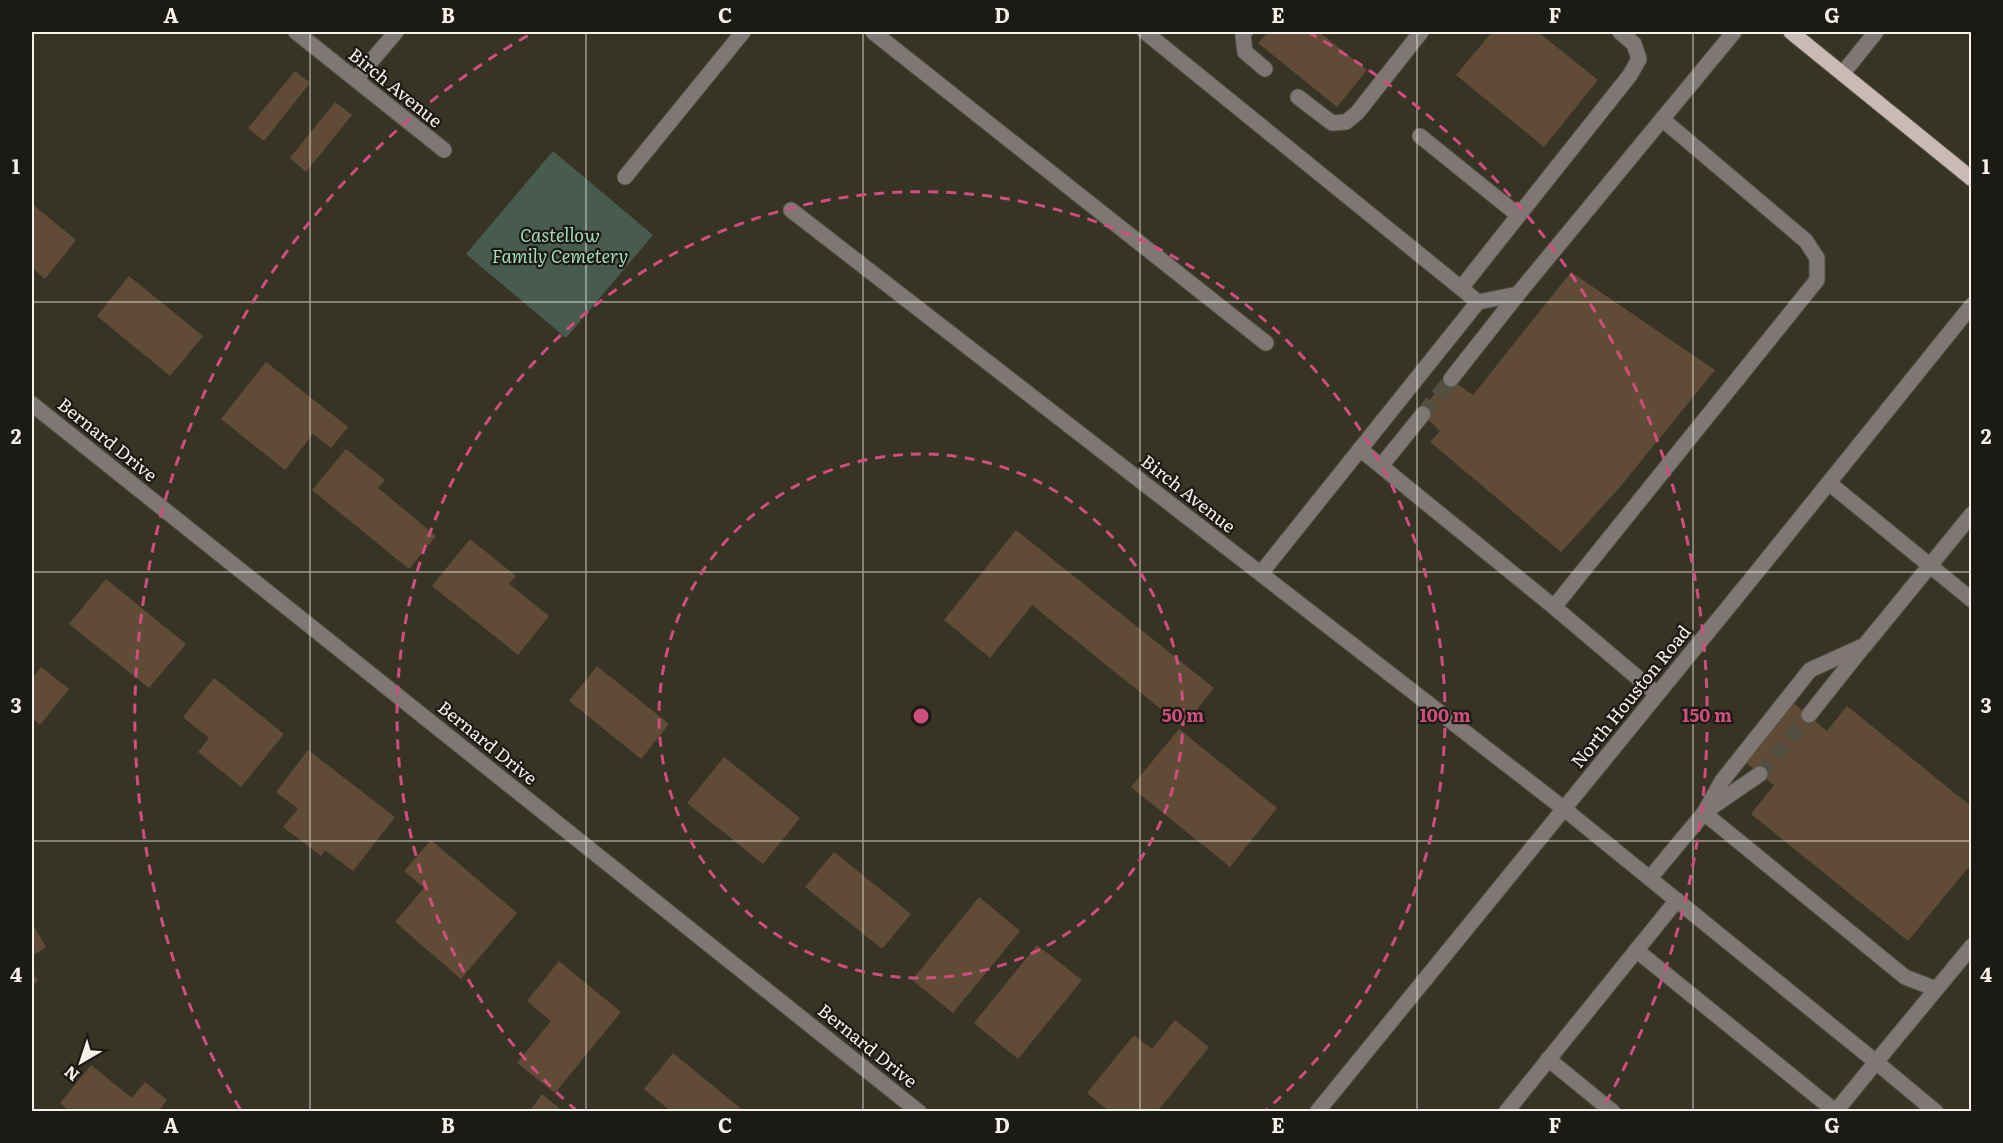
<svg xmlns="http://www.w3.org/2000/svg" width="2003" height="1143" font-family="Literata,serif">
  <rect width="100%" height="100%" fill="#373325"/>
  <path fill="#485b4f" d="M553 151 653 235 566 338 466 254Z"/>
  <g fill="#604c36">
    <path d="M1268 32H1319L1367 70 1337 107 1258 43Z"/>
    <path d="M1492 32H1538L1598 80 1544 147 1456 75Z"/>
    <path d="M295 71 310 83 264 141 248 128Z"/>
    <path d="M335 102 352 115 306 172 290 158Z"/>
    <path d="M32 204 76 240 45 279 32 268Z"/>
    <path d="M1571 272 1715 370 1620 487 1561 552 1430 442 1440 431 1421 412 1447 377 1473 395Z"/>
    <path d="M129 276 203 336 170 376 97 316Z"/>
    <path d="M266 362 348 427 331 448 313 434 285 470 221 419Z"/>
    <path d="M346 449 385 480 378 488 436 536 409 569 312 490Z"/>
    <path d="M1016 530 1214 688 1183 727 1032 605 990 658 944 620Z"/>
    <path d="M470 539 516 576 509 584 549 616 518 655 432 586Z"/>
    <path d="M106 579 186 644 149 688 69 624Z"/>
    <path d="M597 666 669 724 641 759 569 701Z"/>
    <path d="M41 667 69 689 40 725 32 718V679Z"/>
    <path d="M214 678 284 734 241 787 198 752 209 738 183 717Z"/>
    <path d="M1791 701 1827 731 1847 706 1972 807V863L1908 941 1751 814 1774 785 1744 761Z"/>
    <path d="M1179 729 1277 808 1230 867 1131 787Z"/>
    <path d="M308 750 395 817 353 871 325 850 321 856 283 827 298 809 276 792Z"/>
    <path d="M724 757 800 818 763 864 687 803Z"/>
    <path d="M431 840 517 913 461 979 395 922 424 888 404 871Z"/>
    <path d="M834 852 911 914 882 949 805 887Z"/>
    <path d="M979 897 1020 931 953 1013 912 980Z"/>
    <path d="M32 923 46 947 32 956Z"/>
    <path d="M1037 945 1082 980 1018 1059 974 1023Z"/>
    <path d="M559 961 621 1012 555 1093 517 1063 551 1021 527 1001Z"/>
    <path d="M32 970 38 981 32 985Z"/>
    <path d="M1175 1020 1209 1047 1157 1112H1110L1087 1093 1134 1035 1152 1049Z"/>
    <path d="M673 1053 745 1112H672L644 1089Z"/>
    <path d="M91 1065 132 1098 145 1082 167 1100 158 1112H70L60 1103Z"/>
    <path d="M542 1094 564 1112H529Z"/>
  </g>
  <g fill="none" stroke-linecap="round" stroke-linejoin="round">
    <g stroke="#535042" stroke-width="15" stroke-dasharray="15 8" stroke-linecap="butt">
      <path d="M1423 414 1451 379"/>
      <path d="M1760 774 1809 715"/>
    </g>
    <g stroke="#555244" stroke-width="17">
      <g id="minor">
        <path d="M296 32 444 150"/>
        <path d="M873 32 1266 343"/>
        <path d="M1145 32 1478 302"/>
        <path d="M1245 32 1243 36 1245 52 1265 69"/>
        <path d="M1843 73 1876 32"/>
        <path d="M356 79 396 32"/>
        <path d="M1298 97 1332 123 1346 122 1357 113 1421 32"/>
        <path d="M1420 136 1518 215"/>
        <path d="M625 177 743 32"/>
        <path d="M791 210 1563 808 1876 1062 1972 946"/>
        <path d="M1461 288 1630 75 1639 59 1634 44 1620 32"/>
        <path d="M1451 379 1518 294"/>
        <path d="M32 404 919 1112"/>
        <path d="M1360 449 1554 607 1817 280V258L1806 241 1662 119"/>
        <path d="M1381 466 1423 414"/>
        <path d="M1829 483 1972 600"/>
        <path d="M1261 573 1478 302 1518 294 1734 32"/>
        <path d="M1554 607 1657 694"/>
        <path d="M1809 715 1863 647"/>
        <path d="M1706 811 1760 774"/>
        <path d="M1704 813 1722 781 1810 670 1865 645 1972 514"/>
        <path d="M1650 878 1704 813 1905 977 1936 989"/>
        <path d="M1636 950 1836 1112"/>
        <path d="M1548 1059 1613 1112"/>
        <path d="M1836 1111 1876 1062 1936 1112"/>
        <path d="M1317 1112 1752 578 1972 305"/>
        <path d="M1506 1112 1677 900"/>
      </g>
    </g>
    <g stroke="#555244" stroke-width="17">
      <path id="major" d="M1791 32 1972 179"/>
    </g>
    <use href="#minor" stroke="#7f7774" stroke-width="15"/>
    <use href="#major" stroke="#cabab5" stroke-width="15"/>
  </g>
  <path fill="none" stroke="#f4f2e9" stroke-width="1.5" stroke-opacity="0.55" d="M310 32V1112M586 32V1112M863 32V1112M1140 32V1112M1417 32V1112M1693 32V1112M32 302H1972M32 572H1972M32 841H1972"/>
  <g fill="none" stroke="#ce4e7e" stroke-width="3" stroke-dasharray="10 8">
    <circle cx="921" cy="716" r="262"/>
    <path d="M577 1111A524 524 0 1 1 1265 1111"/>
    <path d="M240 1109A786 786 0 0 1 534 32M1308 32A786 786 0 0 1 1602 1109"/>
  </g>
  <g text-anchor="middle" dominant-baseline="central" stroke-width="4.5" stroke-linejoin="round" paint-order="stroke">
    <g font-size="18" fill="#f4f2e9" stroke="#1c1a14">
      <text transform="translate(396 87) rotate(39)">Birch Avenue</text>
      <text transform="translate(108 439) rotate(39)">Bernard Drive</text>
      <text transform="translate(1189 493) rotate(38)">Birch Avenue</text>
      <text transform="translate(1630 696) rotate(-51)">North Houston Road</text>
      <text transform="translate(488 742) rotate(39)">Bernard Drive</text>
      <text transform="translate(868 1045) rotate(39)">Bernard Drive</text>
    </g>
    <g font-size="18" font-style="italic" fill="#a4dbb9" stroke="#1c1a14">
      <text x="560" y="234">Castellow<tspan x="560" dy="21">Family Cemetery</tspan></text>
    </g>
  </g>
  <circle cx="921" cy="716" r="9" fill="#ce4e7e" stroke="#1c1a14" stroke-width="3"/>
  <g font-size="18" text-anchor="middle" font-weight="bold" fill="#ce4e7e" stroke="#1c1a14" stroke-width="4.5" stroke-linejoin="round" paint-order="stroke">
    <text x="1183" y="722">50 m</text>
    <text x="1445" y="722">100 m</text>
    <text x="1707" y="722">150 m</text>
  </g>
  <rect width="2003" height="1143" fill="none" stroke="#1c1a14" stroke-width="66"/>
  <g transform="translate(81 1062) rotate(219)" stroke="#1c1a14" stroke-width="4.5" paint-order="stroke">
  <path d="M0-4.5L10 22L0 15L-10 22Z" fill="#f4f2e9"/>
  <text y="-9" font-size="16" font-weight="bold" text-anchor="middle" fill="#f4f2e9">N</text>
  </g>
  <rect x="33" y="33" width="1937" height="1077" fill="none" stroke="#f4f2e9" stroke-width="2"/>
  <g font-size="20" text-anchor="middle" font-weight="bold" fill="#f4f2e9">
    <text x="171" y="23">A</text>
    <text x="448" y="23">B</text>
    <text x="725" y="23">C</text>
    <text x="1002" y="23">D</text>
    <text x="1278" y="23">E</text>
    <text x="1555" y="23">F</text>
    <text x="1832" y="23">G</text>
    <text x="16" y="174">1</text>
    <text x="1986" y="174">1</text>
    <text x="16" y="444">2</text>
    <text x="1986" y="444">2</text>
    <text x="16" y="713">3</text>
    <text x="1986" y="713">3</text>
    <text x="16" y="982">4</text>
    <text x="1986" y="982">4</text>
    <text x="171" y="1133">A</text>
    <text x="448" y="1133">B</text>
    <text x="725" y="1133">C</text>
    <text x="1002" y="1133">D</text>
    <text x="1278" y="1133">E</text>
    <text x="1555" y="1133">F</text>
    <text x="1832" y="1133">G</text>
  </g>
</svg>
